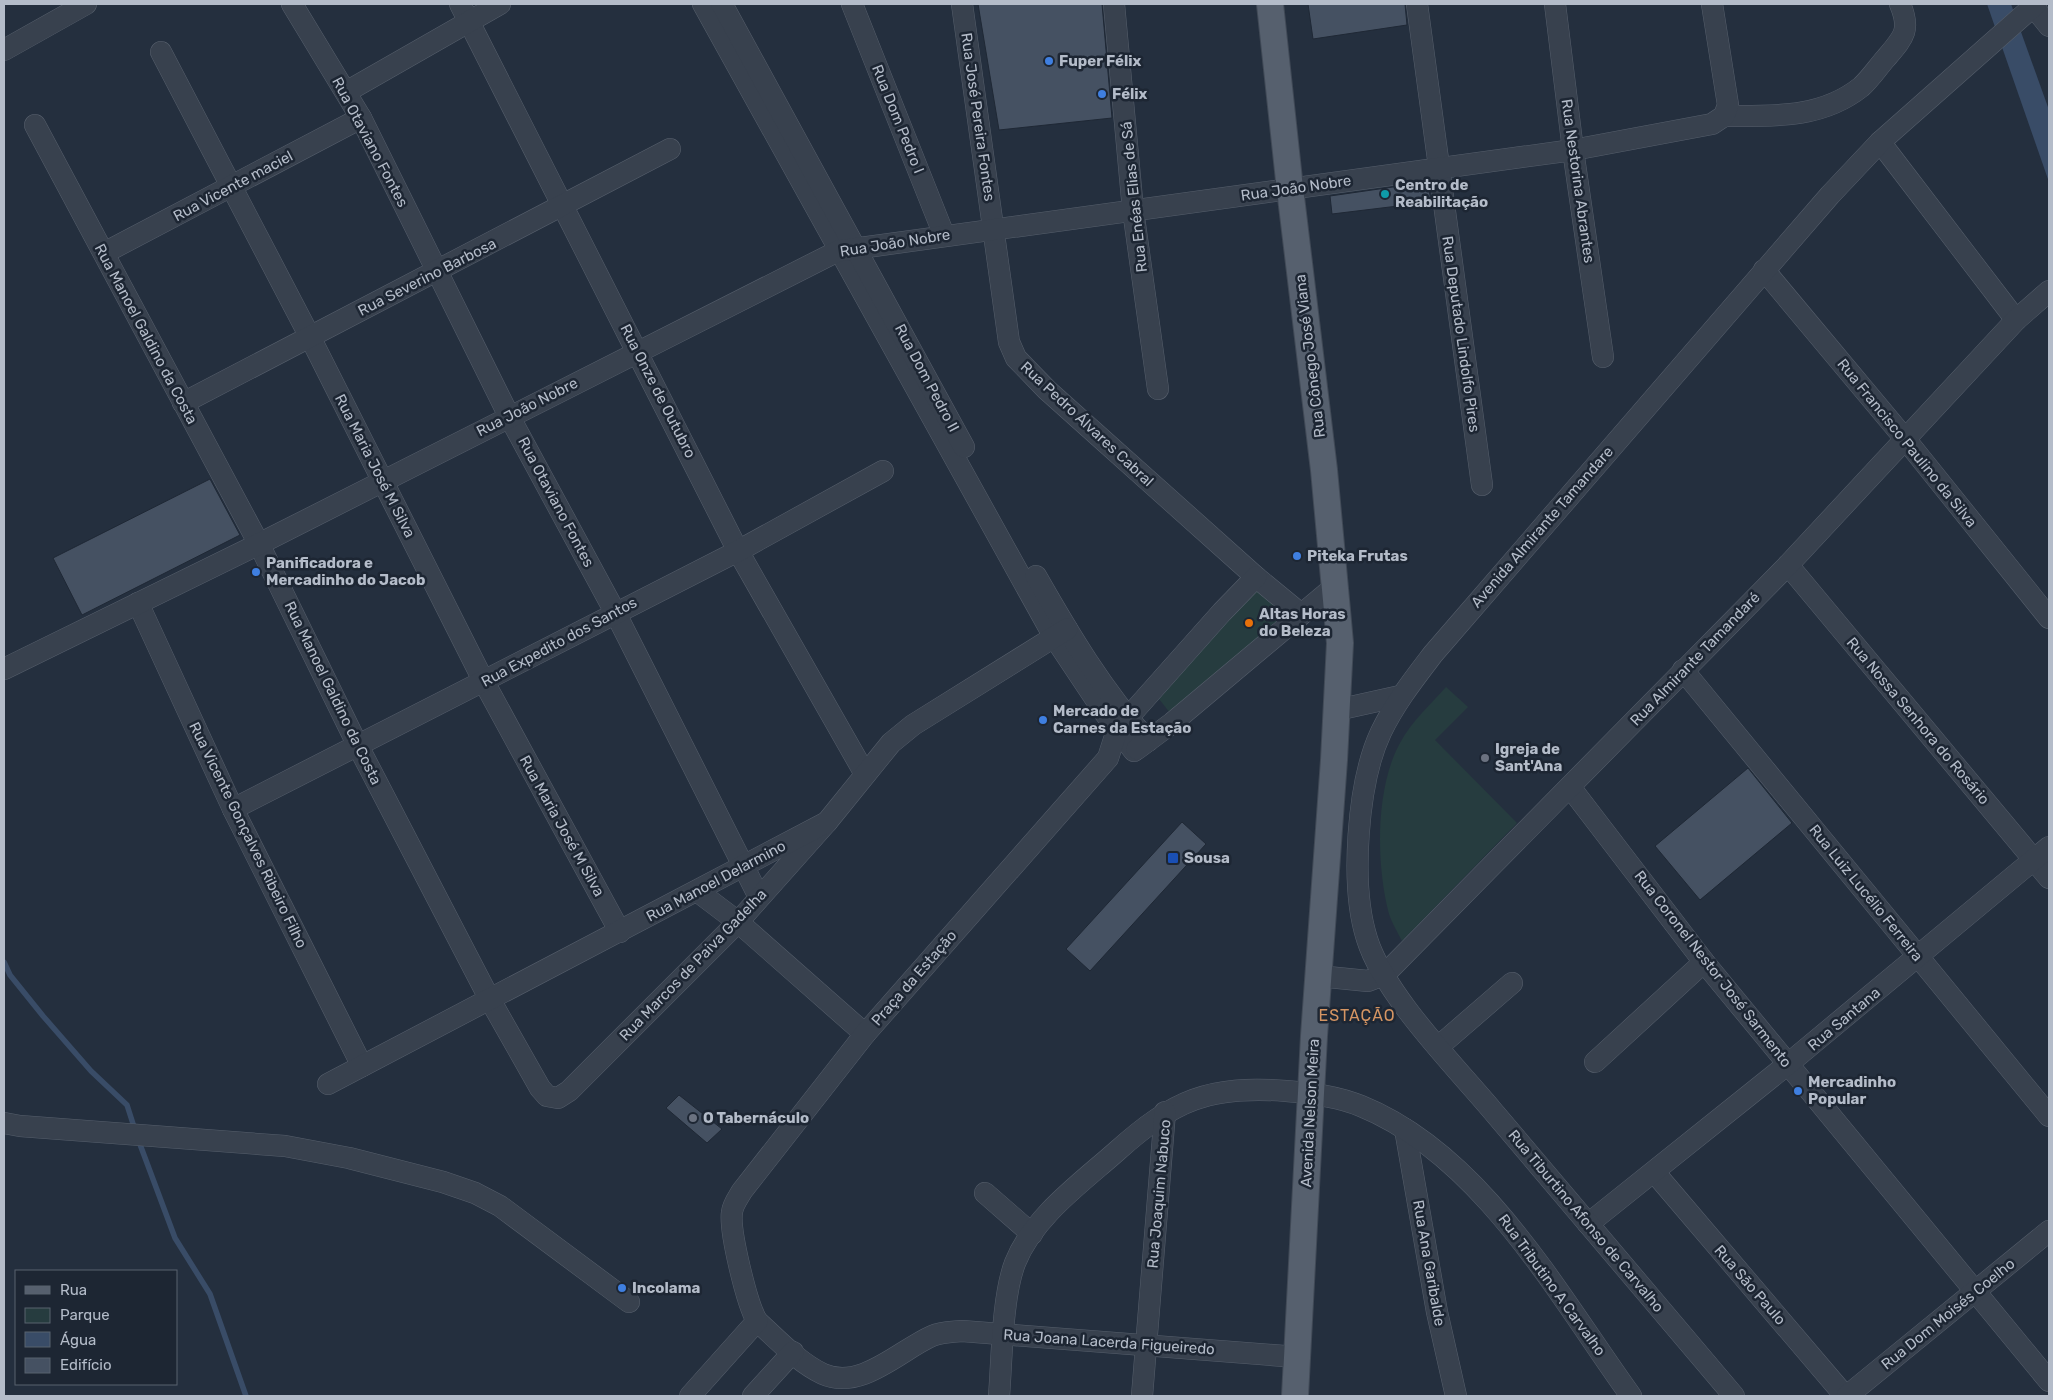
<svg xmlns="http://www.w3.org/2000/svg" width="2053" height="1400" font-family="Rubik,sans-serif">
  <rect width="100%" height="100%" fill="#242f3e"/>
  <g fill="#263c3f">
    <path d="M1257 589 1282 606 1278 620 1170 713 1159 699 1247 596Z"/>
    <path d="M1446 687 1468 707 1435 740 1517 823 1402 941C1398 933 1392 923 1389 914 1376 865 1375 788 1400 743 1411 722 1431 704 1446 687Z"/>
  </g>
  <path fill="#394c67" d="M1987 4H2011L2049 110V182Z"/>
  <g fill="none" stroke-linecap="round" stroke-linejoin="round">
    <g stroke="#394c67" stroke-width="5.5">
      <path d="M4 962 10 975 43 1016 91 1071 127 1105 135 1130"/>
      <path d="M138 1139 175 1238 210 1294 246 1396"/>
    </g>
  </g>
  <g fill="#455162" stroke="#1f2835">
    <path d="M978 4H1102L1112 118 999 130Z"/>
    <path d="M1308 4H1405L1407 25 1313 39Z"/>
    <path d="M1428 182 1431 202 1332 214 1330 196Z"/>
    <path d="M210 479 240 535 82 615 53 558Z"/>
    <path d="M1748 768 1792 823 1700 900 1655 846Z"/>
    <path d="M1182 822 1206 844 1090 971 1066 949Z"/>
    <path d="M679 1095 722 1129 707 1143 666 1108Z"/>
  </g>
  <g fill="none" stroke-linecap="round" stroke-linejoin="round">
    <g stroke="#565f6c" stroke-width="22">
      <g id="minor">
        <path d="M292 4 361 118 509 416 615 612 759 897"/>
        <path d="M460 4 738 551 865 774"/>
        <path d="M703 4 1054 637 1104 712 1134 751"/>
        <path d="M722 4 964 447"/>
        <path d="M852 4 944 235"/>
        <path d="M962 4 1009 342 1016 358 1047 390 1256 577 1301 614"/>
        <path d="M1114 4 1133 210 1158 389"/>
        <path d="M1417 4 1482 485"/>
        <path d="M1555 4 1573 150 1603 357"/>
        <path d="M2033 6 2049 26"/>
        <path d="M4 50 86 4"/>
        <path d="M161 52 310 337 484 682 620 932"/>
        <path d="M346 92 500 4"/>
        <path d="M1724 116C1772 116 1821 119 1861 87 1870 79 1878 67 1886 58 1904 37 1911 30 1900 4"/>
        <path d="M35 125 259 544 358 746 489 998 540 1088 547 1096 558 1098 569 1091 738 922 827 822"/>
        <path d="M1880 142 2016 320"/>
        <path d="M104 253 361 118"/>
        <path d="M1764 270 1906 440 2049 618"/>
        <path d="M183 403 670 149"/>
        <path d="M1788 565 2049 878"/>
        <path d="M1036 576C1069 634 1103 691 1148 741"/>
        <path d="M138 603 233 809 362 1066"/>
        <path d="M4 669 259 544 838 251 1573 150 1712 124 1724 116 1728 105 1712 4"/>
        <path d="M1683 670 2049 1116"/>
        <path d="M1337 710 1400 696"/>
        <path d="M1137 749 1172 723 1333 588"/>
        <path d="M1570 787 1704 962 2049 1381"/>
        <path d="M233 809 738 551 883 471"/>
        <path d="M697 891 738 922 865 1034"/>
        <path d="M1318 976 1368 981 1384 975 1788 565 2016 320 2049 291"/>
        <path d="M1438 1047 1512 983"/>
        <path d="M1595 1062 1704 962"/>
        <path d="M328 1084 827 822 891 743 913 725 1067 629"/>
        <path d="M4 1123 20 1126 285 1146 349 1158 443 1182 475 1193 500 1206 629 1302"/>
        <path d="M1405 1129 1437 1312 1456 1396"/>
        <path d="M1655 1173 1845 1396"/>
        <path d="M985 1193 1032 1234"/>
        <path d="M1588 1224 1788 1064 2049 847"/>
        <path d="M757 1321C777 1339 799 1363 823 1374 861 1391 900 1350 932 1336 941 1332 952 1332 962 1331L1297 1357"/>
        <path d="M690 1396 757 1321C747 1304 729 1231 732 1212 733 1204 738 1198 742 1191L865 1034 1108 758 1117 730 1222 612 1256 577"/>
        <path d="M753 1396 793 1352"/>
        <path d="M999 1396C1002 1359 1002 1297 1015 1263 1033 1217 1081 1183 1117 1151 1174 1100 1209 1085 1286 1091 1311 1093 1337 1096 1361 1106 1482 1155 1558 1295 1631 1396"/>
        <path d="M1142 1396 1165 1112"/>
        <path d="M1734 1396C1653 1301 1572 1205 1491 1109 1453 1064 1384 994 1367 939 1350 886 1357 783 1381 732 1395 703 1414 679 1433 654L1830 195 1880 142 2036 4"/>
        <path d="M1847 1396 2049 1231"/>
      </g>
    </g>
    <g stroke="#414a57" stroke-width="28">
      <path id="major" d="M1270 4 1290 189 1324 470 1340 643 1334 760 1314 1036 1295 1396"/>
    </g>
    <use href="#minor" stroke="#38414e" stroke-width="21"/>
    <use href="#major" stroke="#56606e" stroke-width="26"/>
  </g>
  <g fill="#3f7fe0" stroke="#1d2633" stroke-width="2">
    <circle cx="1049" cy="61" r="5"/>
    <circle cx="1102" cy="94" r="5"/>
    <circle cx="1297" cy="556" r="5"/>
    <circle cx="256" cy="572" r="5"/>
    <circle cx="1043" cy="720" r="5"/>
    <circle cx="1798" cy="1091" r="5"/>
    <circle cx="622" cy="1288" r="5"/>
  </g>
  <circle fill="#0f9aa8" stroke="#1d2633" stroke-width="2" cx="1385" cy="194" r="5"/>
  <circle fill="#e8710a" stroke="#1d2633" stroke-width="2" cx="1249" cy="623" r="5"/>
  <g fill="#6b7280" stroke="#1d2633" stroke-width="2">
    <circle cx="1485" cy="758" r="5"/>
    <circle cx="693" cy="1118" r="5"/>
  </g>
  <rect fill="#1a4fb4" stroke="#1d2633" stroke-width="2" x="1167" y="852" width="12" height="12" rx="2.5"/>
  <g text-anchor="middle" dominant-baseline="central" stroke-width="5" stroke-linejoin="round" paint-order="stroke">
    <g font-size="15" font-weight="bold" fill="#b4bcc9" stroke="#1d2633" text-anchor="start">
      <text x="1059" y="61">Fuper Félix</text>
      <text x="1112" y="94">Félix</text>
      <text x="1395" y="185">Centro de<tspan x="1395" dy="17">Reabilitação</tspan></text>
      <text x="1307" y="556">Piteka Frutas</text>
      <text x="266" y="563">Panificadora e<tspan x="266" dy="17">Mercadinho do Jacob</tspan></text>
      <text x="1259" y="614">Altas Horas<tspan x="1259" dy="17">do Beleza</tspan></text>
      <text x="1053" y="711">Mercado de<tspan x="1053" dy="17">Carnes da Estação</tspan></text>
      <text x="1495" y="749">Igreja de<tspan x="1495" dy="17">Sant'Ana</tspan></text>
      <text x="1184" y="858">Sousa</text>
      <text x="1808" y="1082">Mercadinho<tspan x="1808" dy="17">Popular</tspan></text>
      <text x="703" y="1118">O Tabernáculo</text>
      <text x="632" y="1288">Incolama</text>
    </g>
    <g font-size="15" fill="#b4bcc9" stroke="#1d2633">
      <text transform="translate(978 117) rotate(82)">Rua José Pereira Fontes</text>
      <text transform="translate(898 119) rotate(68)">Rua Dom Pedro I</text>
      <text transform="translate(370 142) rotate(62)">Rua Otaviano Fontes</text>
      <text transform="translate(1578 181) rotate(82)">Rua Nestorina Abrantes</text>
      <text transform="translate(233 186) rotate(-28)">Rua Vicente maciel</text>
      <text transform="translate(1296 188) rotate(-8)">Rua João Nobre</text>
      <text transform="translate(1134 197) rotate(-96)">Rua Enéas Elias de Sá</text>
      <text transform="translate(895 243) rotate(-9)">Rua João Nobre</text>
      <text transform="translate(427 277) rotate(-27)">Rua Severino Barbosa</text>
      <text transform="translate(146 334) rotate(62)">Rua Manoel Galdino da Costa</text>
      <text transform="translate(1461 334) rotate(82)">Rua Deputado Lindolfo Pires</text>
      <text transform="translate(1310 356) rotate(-97)">Rua Cônego José Viana</text>
      <text transform="translate(927 378) rotate(62)">Rua Dom Pedro II</text>
      <text transform="translate(658 391) rotate(63)">Rua Onze de Outubro</text>
      <text transform="translate(527 407) rotate(-27)">Rua João Nobre</text>
      <text transform="translate(1087 424) rotate(43)">Rua Pedro Álvares Cabral</text>
      <text transform="translate(1907 443) rotate(51)">Rua Francisco Paulino da Silva</text>
      <text transform="translate(375 466) rotate(63)">Rua Maria José M Silva</text>
      <text transform="translate(556 502) rotate(62)">Rua Otaviano Fontes</text>
      <text transform="translate(1542 527) rotate(-49)">Avenida Almirante Tamandare</text>
      <text transform="translate(559 642) rotate(-28)">Rua Expedito dos Santos</text>
      <text transform="translate(1695 659) rotate(-46)">Rua Almirante Tamandaré</text>
      <text transform="translate(333 693) rotate(64)">Rua Manoel Galdino da Costa</text>
      <text transform="translate(1918 721) rotate(50)">Rua Nossa Senhora do Rosário</text>
      <text transform="translate(562 826) rotate(61)">Rua Maria José M Silva</text>
      <text transform="translate(248 835) rotate(64)">Rua Vicente Gonçalves Ribeiro Filho</text>
      <text transform="translate(716 881) rotate(-28)">Rua Manoel Delarmino</text>
      <text transform="translate(1866 893) rotate(51)">Rua Luiz Lucélio Ferreira</text>
      <text transform="translate(693 965) rotate(-46)">Rua Marcos de Paiva Gadelha</text>
      <text transform="translate(1713 969) rotate(52)">Rua Coronel Nestor José Sarmento</text>
      <text transform="translate(914 978) rotate(-49)">Praça da Estação</text>
      <text transform="translate(1844 1019) rotate(-40)">Rua Santana</text>
      <text transform="translate(1310 1113) rotate(-87)">Avenida Nelson Meira</text>
      <text transform="translate(1159 1194) rotate(-85)">Rua Joaquim Nabuco</text>
      <text transform="translate(1586 1221) rotate(50)">Rua Tiburtino Afonso de Carvalho</text>
      <text transform="translate(1429 1263) rotate(80)">Rua Ana Garibalde</text>
      <text transform="translate(1552 1285) rotate(54)">Rua Tributino A Carvalho</text>
      <text transform="translate(1750 1285) rotate(49)">Rua São Paulo</text>
      <text transform="translate(1948 1314) rotate(-39)">Rua Dom Moisés Coelho</text>
      <text transform="translate(1109 1342) rotate(4)">Rua Joana Lacerda Figueiredo</text>
    </g>
    <g font-size="16" letter-spacing="1" fill="#d59563" stroke="#1d2633">
      <text x="1357" y="1015">ESTAÇÃO</text>
    </g>
  </g>
  <rect width="2053" height="1400" fill="none" stroke="#b4bcc9" stroke-width="10"/>
  <rect x="15" y="1270" width="162" height="115" fill="#1d2633" stroke="#59626f"/>
  <rect x="25" y="1286" width="25" height="8" fill="#56606e" stroke="#59626f"/>
  <text x="60" y="1295" font-size="15" fill="#b4bcc9">Rua</text>
  <rect x="25" y="1308" width="25" height="15" fill="#263c3f" stroke="#59626f"/>
  <text x="60" y="1320" font-size="15" fill="#b4bcc9">Parque</text>
  <rect x="25" y="1332" width="25" height="15" fill="#394c67" stroke="#59626f"/>
  <text x="60" y="1345" font-size="15" fill="#b4bcc9">Água</text>
  <rect x="25" y="1358" width="25" height="15" fill="#455162" stroke="#59626f"/>
  <text x="60" y="1370" font-size="15" fill="#b4bcc9">Edifício</text>
</svg>
